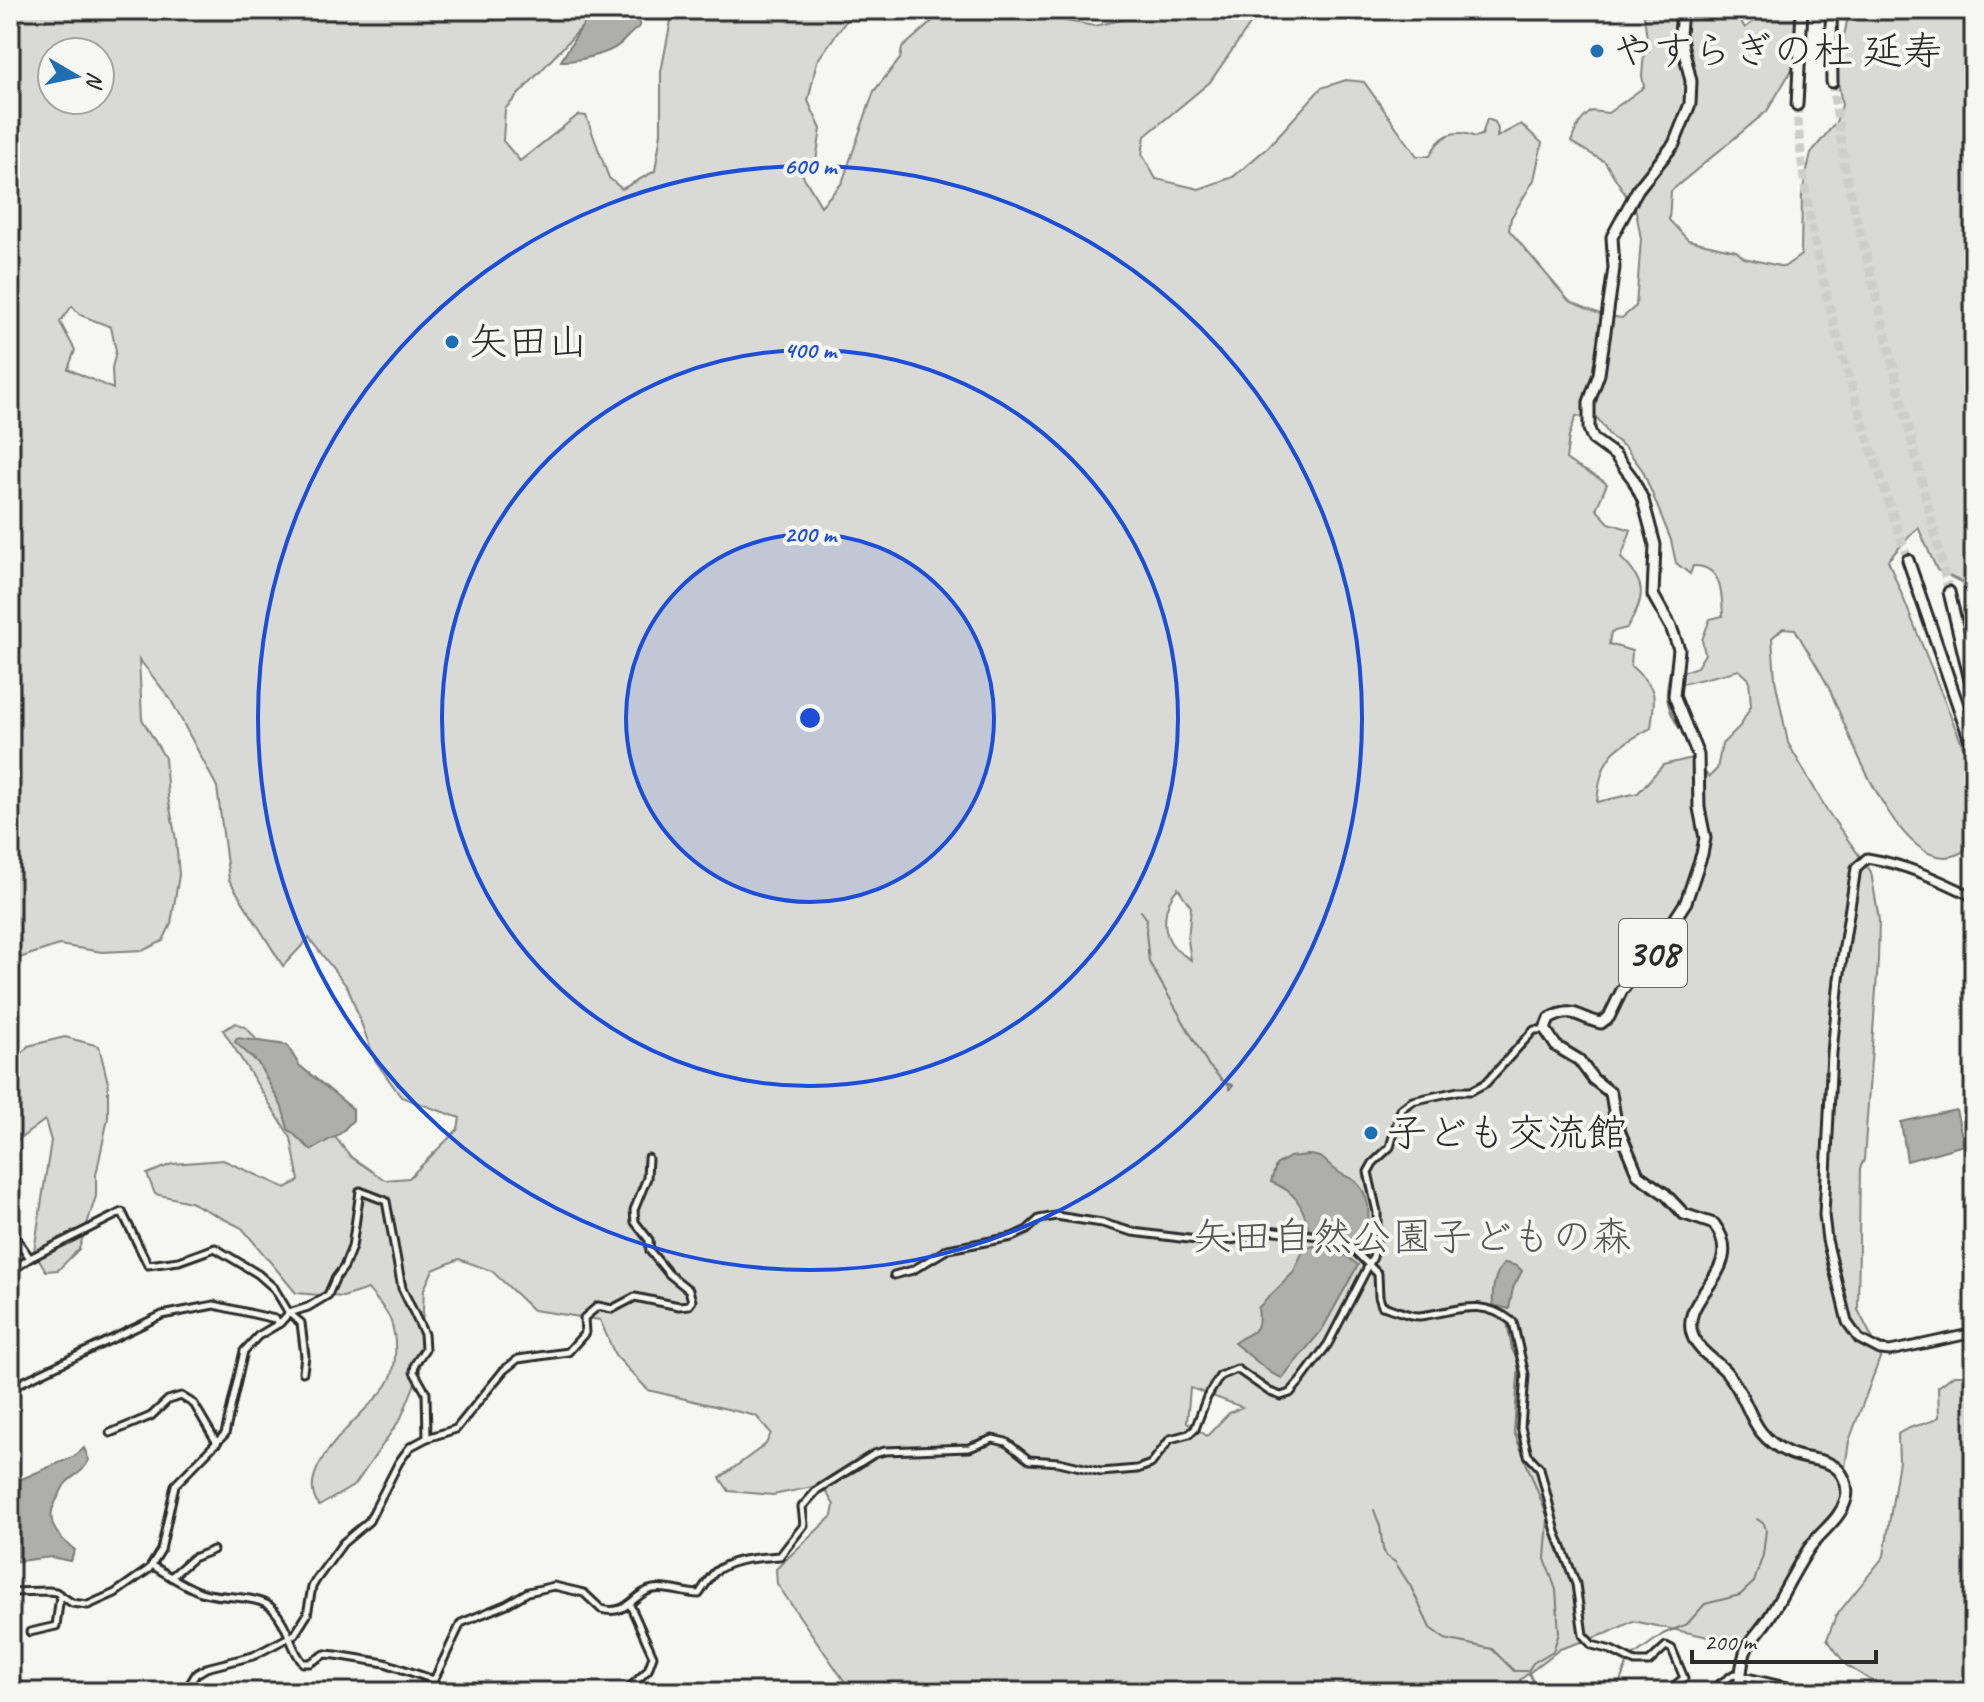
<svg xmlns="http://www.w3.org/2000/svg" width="1984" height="1702" font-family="Caveat,'Klee One',sans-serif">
  <rect width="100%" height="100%" fill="#f6f6f2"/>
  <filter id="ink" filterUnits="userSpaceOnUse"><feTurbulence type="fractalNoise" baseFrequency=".0125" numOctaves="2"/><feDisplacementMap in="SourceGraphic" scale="16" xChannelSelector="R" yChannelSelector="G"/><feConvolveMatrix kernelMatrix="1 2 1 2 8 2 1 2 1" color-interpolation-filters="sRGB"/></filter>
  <g filter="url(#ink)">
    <g fill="#d9d9d5" stroke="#828280" stroke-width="2" fill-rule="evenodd">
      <path d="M10 10H598L505 109 503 141 520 161 578 115 586 116 609 178 622 189 655 171 661 133V72L673 10H854L817 61 808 101 821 129 816 161 802 174 821 206 842 183 874 91 900 59 902 48 945 10H1023L1026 14 1095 26 1164 10H1260L1210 82 1145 136 1142 154 1156 179 1199 189 1233 177 1268 147 1321 88 1346 80 1364 82 1417 156H1430C1439 136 1454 127 1475 137L1482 135 1487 119 1495 122 1498 129 1497 137 1521 124 1542 143 1534 180 1511 218 1509 230 1569 301 1602 315 1622 318 1636 306 1641 239 1636 211 1605 162 1571 142C1576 128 1580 119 1592 111L1608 113 1644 87 1642 76 1644 53 1649 52 1643 10H1677L1678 24 1686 10H1725V19L1739 18 1745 28C1760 15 1782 10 1801 10L1809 41 1767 111 1671 191 1669 220 1688 240 1736 251 1744 258 1784 267 1801 255 1802 193 1811 153 1836 122 1842 105 1837 75 1849 10H1974V611L1969 586 1937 570 1918 527 1888 560 1974 774V840C1970 844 1965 851 1960 853 1901 884 1846 725 1829 688 1819 668 1806 649 1795 629L1783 628 1772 638 1775 679 1788 743 1828 812 1871 872 1879 920 1878 961 1864 1160 1860 1168 1858 1310 1881 1355 1849 1441 1840 1502 1795 1580 1747 1642 1723 1640 1633 1621 1608 1633 1560 1649 1520 1680 1529 1692H852L777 1584 776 1569 832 1516 834 1505 822 1485 773 1495 729 1491 720 1478 766 1444 771 1433 756 1416 648 1390 615 1355 600 1320 533 1310 492 1271 459 1259 433 1270 424 1289 420 1371 401 1418 355 1485 319 1506C290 1467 369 1412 387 1385 398 1369 397 1337 390 1319 386 1309 375 1298 368 1289L343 1297 296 1293 242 1228 190 1202 155 1194 147 1174 172 1164 223 1160 286 1188 299 1181 291 1138 223 1030 236 1023 247 1028 351 1157 385 1180 409 1178 458 1129 460 1118 401 1097 375 1060 348 988 309 938 283 966 229 880 217 787 171 700 139 659 142 719 165 758 168 797 176 840 179 875 171 924 163 941 144 950 102 952 59 945 10 961ZM52 52H100V100H52ZM72 306 80 315 111 327 116 351 112 368 113 389 68 369 75 350 60 322ZM1576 416 1598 419 1610 436 1626 448 1643 471 1671 540 1676 563 1690 574 1693 566C1722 565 1722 594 1723 616L1710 619 1702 640 1705 654 1697 667 1683 672V654L1675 652C1667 685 1660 697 1679 728H1692L1678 693 1682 684 1739 670 1749 679 1751 706 1740 726 1722 744 1717 769 1709 777 1692 758 1663 765 1638 793 1597 802C1602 754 1612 750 1651 728 1655 693 1659 691 1631 666L1632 651 1609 644 1611 632 1627 628C1645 598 1648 584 1621 558L1631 530 1609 523 1596 509 1607 484C1594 473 1579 470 1566 459L1569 436ZM1178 888 1191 907 1188 940 1191 960C1186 956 1179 953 1175 948 1160 932 1163 904 1178 888ZM1190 1388H1191L1242 1407 1229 1413 1207 1436 1187 1422Z"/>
      <path d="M65 1037 99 1046 108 1083V1118L96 1175V1196L79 1249 58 1270 46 1271 34 1251 51 1141 45 1120 10 1146V1069L28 1046Z"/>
      <path d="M1954 1375H1972L1974 1378V1667L1963 1692H1890L1846 1665 1827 1639 1836 1616 1884 1556 1899 1461 1898 1434C1913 1423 1924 1427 1939 1417L1938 1387Z"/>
    </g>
    <g fill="#aeaeab" stroke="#7a7a78" stroke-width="2">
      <path d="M592 10H629L640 13 639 27C631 32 626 39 619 45 609 54 574 62 561 61Z"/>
      <path d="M237 1038 287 1045 299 1065 353 1109V1120L341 1133 311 1150 288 1129 282 1107 258 1063 235 1042Z"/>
      <path d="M1956 1110 1964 1145 1907 1161 1901 1122Z"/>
      <path d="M1308 1155C1327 1156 1325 1164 1340 1173 1346 1177 1351 1177 1356 1182 1376 1202 1366 1226 1366 1248L1361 1250 1345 1234 1309 1230C1303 1205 1295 1191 1271 1182L1276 1165 1290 1157Z"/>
      <path d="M1314 1246 1337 1249 1358 1265 1322 1330 1282 1378 1271 1373 1234 1343C1251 1330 1262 1336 1258 1308L1293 1273 1304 1249Z"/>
      <path d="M1505 1263 1517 1266 1522 1271 1513 1288 1509 1309 1493 1305C1492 1291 1494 1272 1505 1263Z"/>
      <path d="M84 1448 89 1460C81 1475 76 1473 66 1483 62 1488 59 1496 56 1501 44 1522 57 1536 75 1550L70 1561 51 1557 10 1562V1484L75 1456Z"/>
    </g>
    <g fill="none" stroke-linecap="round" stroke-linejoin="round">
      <g stroke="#7a7a78" stroke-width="2">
        <path d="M1141 911 1147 919 1146 932 1149 962 1209 1066 1225 1083 1233 1085 1229 1090V1085"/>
        <path d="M1961 1142 1974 1141"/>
        <path d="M1507 1322 1512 1349 1519 1363 1514 1432 1548 1518 1545 1559 1556 1590 1559 1633 1553 1651 1533 1663 1528 1671 1538 1692"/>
        <path d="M1374 1510 1380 1526 1383 1549 1386 1556 1395 1562 1411 1587 1430 1628 1445 1639 1492 1649 1514 1671H1528"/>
        <path d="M242 1656 273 1643"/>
        <path d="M1630 1658 1663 1634 1687 1624 1705 1604 1740 1595 1754 1582 1763 1555 1766 1530 1764 1524 1757 1519"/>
        <path d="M181 1688C195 1666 211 1663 236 1658"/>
        <path d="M1616 1692 1627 1664"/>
      </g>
      <g stroke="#cdcdca" stroke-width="9" stroke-dasharray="9 4.5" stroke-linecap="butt">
        <path d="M1832 82 1846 174 1949 592"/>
        <path d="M1797 105C1805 262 1859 411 1908 560"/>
      </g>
      <g stroke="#2b2b2b" stroke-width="11">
        <g id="street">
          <path d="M10 1230 30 1258"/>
          <path d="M10 1272 30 1258 122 1212 148 1265 179 1261 215 1248 258 1274 274 1288 289 1313 301 1323 305 1356 303 1372"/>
          <path d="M894 1275 913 1270 948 1249 1012 1237 1027 1230 1039 1219 1056 1216 1102 1223 1133 1232 1212 1242 1237 1239 1267 1230 1328 1237 1347 1243 1378 1274 1379 1297 1382 1306C1393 1308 1409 1317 1420 1316 1455 1312 1479 1296 1513 1322L1525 1375 1521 1427 1528 1455 1540 1468 1556 1532 1576 1584 1583 1635 1592 1645 1611 1650 1635 1662H1649L1666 1646 1672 1649 1684 1678 1675 1685 1685 1692"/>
          <path d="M10 1388 162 1315 214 1305 275 1319 280 1323"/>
          <path d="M110 1433 151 1416 168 1400 181 1396 194 1404 217 1443"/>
          <path d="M152 1565C168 1575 184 1586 201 1592 219 1599 259 1594 273 1609 289 1626 290 1648 303 1663H310L325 1654 336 1655 385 1663 434 1680 461 1623 507 1604 528 1592 554 1586 584 1593 601 1609C628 1617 634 1592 653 1589 667 1586 685 1594 699 1594 704 1587 709 1578 715 1572 732 1558 759 1558 780 1556L804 1525 802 1507 817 1490 874 1454 885 1451 969 1448 993 1439 1006 1442 1029 1460 1059 1462 1101 1472 1137 1469 1151 1464 1170 1439 1189 1434 1195 1429 1207 1397 1220 1376 1237 1369 1270 1392 1281 1396 1290 1393 1302 1379 1328 1344 1373 1257 1377 1238V1212L1368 1172 1373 1163 1390 1147 1401 1109 1412 1101 1458 1091H1471L1486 1083 1534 1030H1544"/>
          <path d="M171 1577 193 1558 213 1550"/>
          <path d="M10 1592 48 1591 56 1592 72 1603 88 1605 115 1593 149 1569 161 1550 175 1485 225 1434 244 1351 258 1336 280 1323 289 1313 308 1307 328 1295 335 1279 344 1267 352 1247 360 1191 386 1201 402 1288 424 1334 425 1349 415 1364 414 1372 426 1393 427 1438"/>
          <path d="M30 1632 56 1626 60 1596"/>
          <path d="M180 1692 188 1687 196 1674 206 1668 253 1656 295 1634 307 1615 312 1587 316 1580 343 1543 369 1521 399 1462 410 1447 427 1438 456 1429 504 1370 518 1359 568 1352 585 1333 584 1318 598 1306 612 1309 635 1297 679 1306 689 1305 692 1301 689 1290 669 1274 650 1251 649 1240 635 1222 634 1210 647 1178 648 1158"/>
          <path d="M625 1692 648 1670 653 1656 630 1605"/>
          <path d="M1708 1692 1734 1674 1813 1692"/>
        </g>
      </g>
      <g stroke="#2b2b2b" stroke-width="13">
        <path id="secondary" d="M1974 897C1940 880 1905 864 1867 858L1856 868 1839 979 1832 1053 1824 1215 1827 1240 1847 1322 1859 1339 1880 1350 1890 1351 1974 1333"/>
      </g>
      <g stroke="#2b2b2b" stroke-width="15">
        <g id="highway">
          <path d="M1682 10 1680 35 1691 81 1690 104 1674 144 1638 189 1612 237 1614 268 1599 374 1589 402V429L1593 439 1615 455 1633 479 1643 500 1655 545 1653 595 1671 627 1679 649 1674 696 1698 755 1699 808 1705 838 1702 854 1686 902 1650 957 1622 990 1609 1017 1601 1023C1578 1018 1574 1005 1549 1019L1545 1029 1556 1046 1579 1060 1593 1079 1611 1093 1616 1123 1638 1175 1665 1194 1684 1214 1714 1224C1750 1272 1674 1297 1694 1339 1701 1354 1718 1361 1728 1374 1753 1404 1747 1434 1789 1453 1802 1459 1817 1458 1830 1464 1843 1470 1849 1485 1846 1499 1840 1520 1822 1530 1810 1547 1795 1569 1784 1593 1770 1616 1763 1628 1752 1637 1746 1650 1741 1663 1741 1678 1738 1692"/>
          <path d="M1831 10 1832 82"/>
          <path d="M1797 105 1802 10"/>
          <path d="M1908 560 1974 752"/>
          <path d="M1949 592 1974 697"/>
          <path d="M1972 1692 1974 1684"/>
        </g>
      </g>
      <use href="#street" stroke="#f6f6f2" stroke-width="5"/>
      <use href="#secondary" stroke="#f6f6f2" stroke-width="7"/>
      <use href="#highway" stroke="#f6f6f2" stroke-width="9"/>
    </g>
  </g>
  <circle cx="810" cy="718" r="184" fill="#1d4ed8" fill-opacity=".12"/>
  <g fill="none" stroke="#1d4ed8" stroke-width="4">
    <circle cx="810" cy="718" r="184"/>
    <circle cx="810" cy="718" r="368"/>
    <circle cx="810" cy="718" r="552"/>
  </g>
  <g fill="#1f6fb2" stroke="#f6f6f2" stroke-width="3">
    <circle cx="1597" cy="51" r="8"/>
    <circle cx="452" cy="342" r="8"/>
    <circle cx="1371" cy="1133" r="8"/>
  </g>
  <g text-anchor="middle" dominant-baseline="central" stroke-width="8" stroke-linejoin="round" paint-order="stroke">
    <rect fill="#f6f6f2" stroke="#686867" stroke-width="2" x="1619" y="919" width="68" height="68" rx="6"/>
    <g font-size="38" font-weight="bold" fill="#2b2b2b">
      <text x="1653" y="953">308</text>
    </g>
    <g font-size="40" fill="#2b2b2b" stroke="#f6f6f2" text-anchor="start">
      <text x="1613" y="51">やすらぎの杜 延寿</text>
      <text x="468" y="342">矢田山</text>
      <text x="1387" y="1133">子ども交流館</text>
    </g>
    <g font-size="40" fill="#565656" stroke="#f6f6f2">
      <text x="1412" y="1237">矢田自然公園子どもの森</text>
    </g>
  </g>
  <circle cx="810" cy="718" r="12" fill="#1d4ed8" stroke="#f6f6f2" stroke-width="4"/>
  <g font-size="24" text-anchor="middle" font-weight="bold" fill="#1d4ed8" stroke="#f6f6f2" stroke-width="8" stroke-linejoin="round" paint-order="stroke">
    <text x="810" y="174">600 m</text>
    <text x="810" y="358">400 m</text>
    <text x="810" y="542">200 m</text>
  </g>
  <rect width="1984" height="1702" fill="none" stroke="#f6f6f2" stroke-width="40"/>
  <rect x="20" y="20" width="1944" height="1662" fill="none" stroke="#2b2b2b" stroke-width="3" filter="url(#ink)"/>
  <g transform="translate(76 76) rotate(99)"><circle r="38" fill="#f6f6f2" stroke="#a5a5a2" stroke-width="2"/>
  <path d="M0-6L14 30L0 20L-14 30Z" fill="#1f6fb2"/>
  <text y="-12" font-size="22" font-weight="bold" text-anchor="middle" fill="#2b2b2b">N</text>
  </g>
  <path d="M1692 1650v12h184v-12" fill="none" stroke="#2b2b2b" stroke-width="4"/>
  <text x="1704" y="1650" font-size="24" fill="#2b2b2b" stroke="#f6f6f2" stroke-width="6" paint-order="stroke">200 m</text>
</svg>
